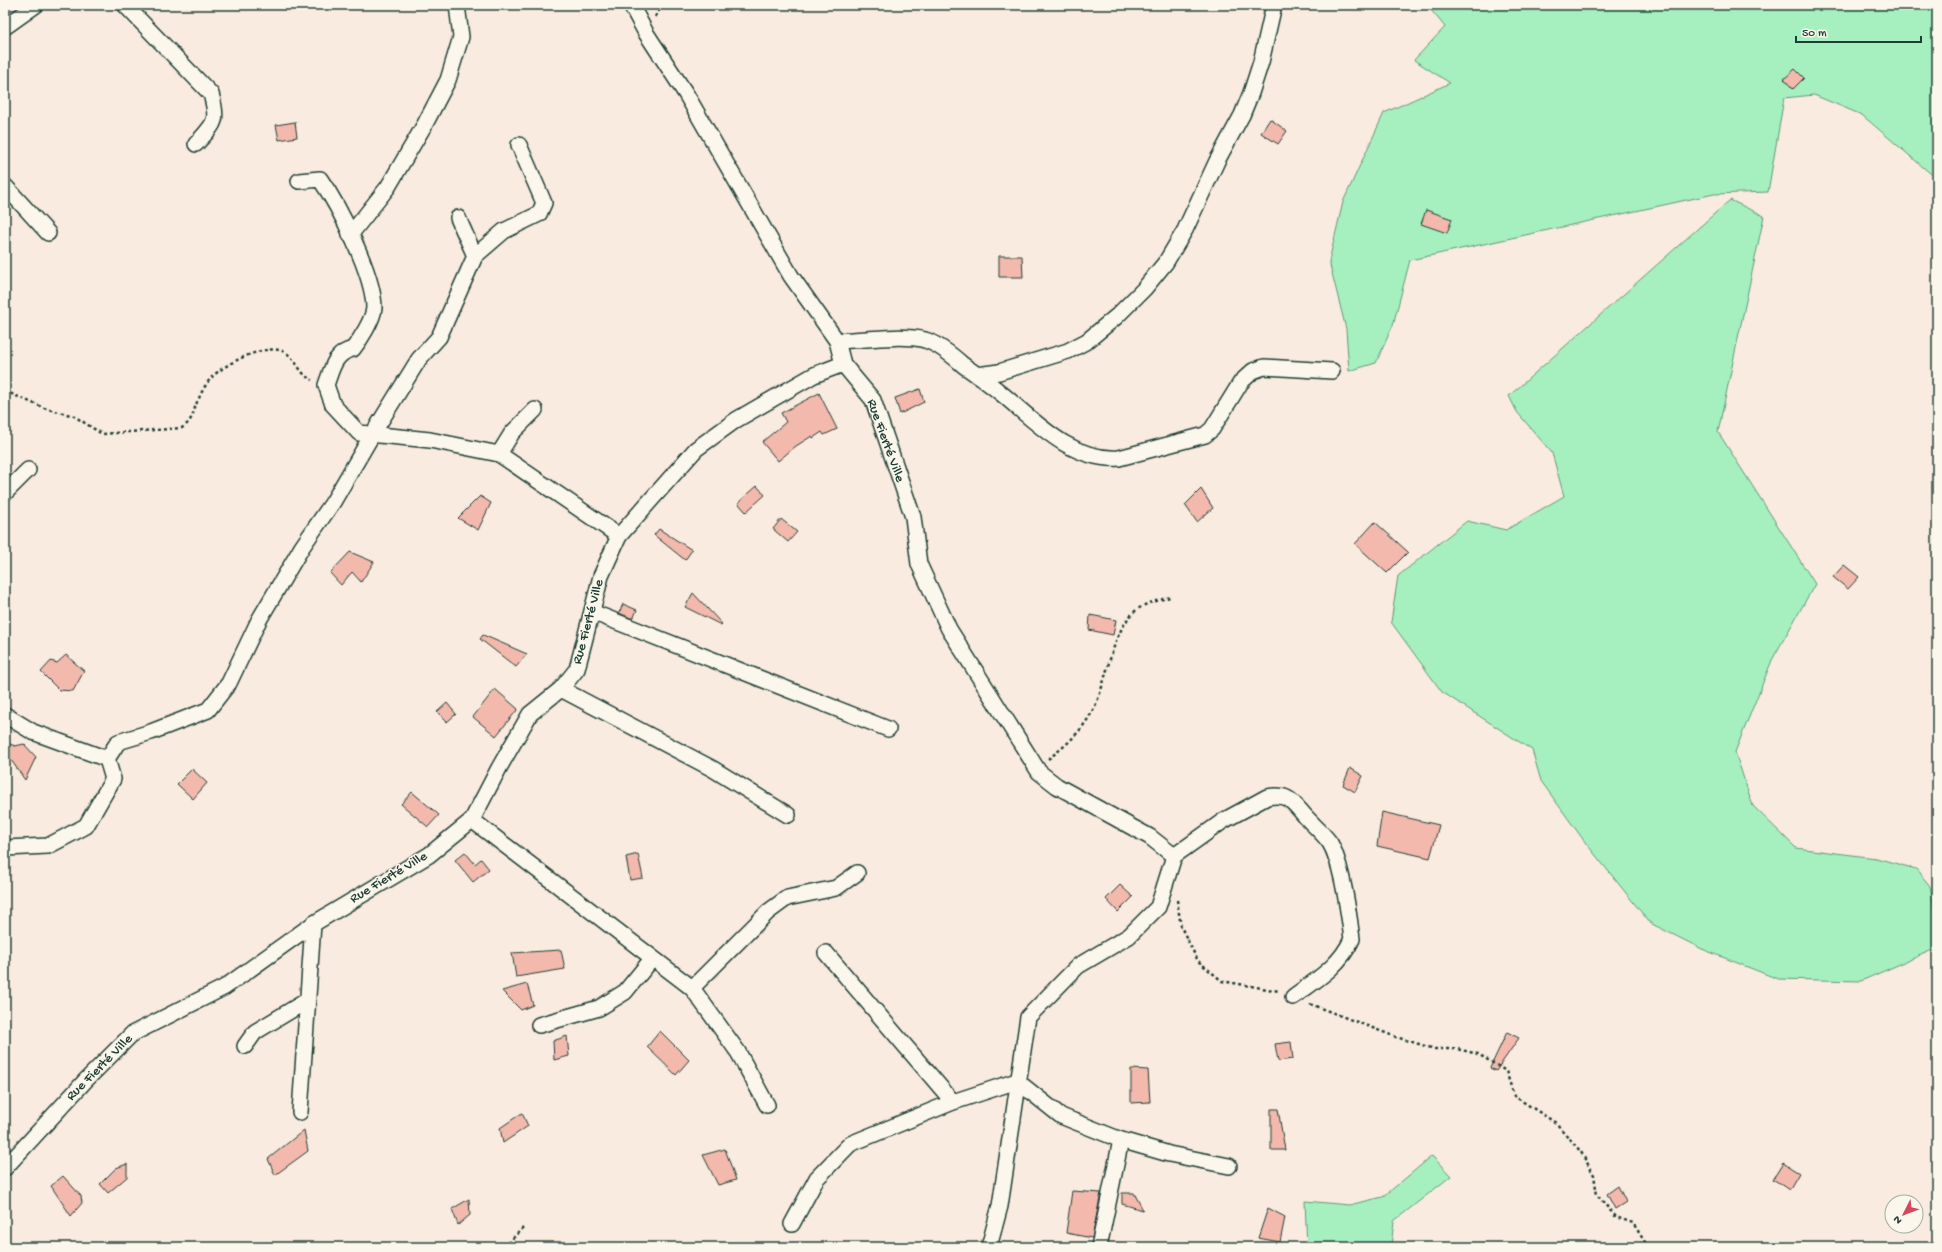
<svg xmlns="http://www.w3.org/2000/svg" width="1942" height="1252" font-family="'Gochi Hand',sans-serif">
  <rect width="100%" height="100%" fill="#f9ebdf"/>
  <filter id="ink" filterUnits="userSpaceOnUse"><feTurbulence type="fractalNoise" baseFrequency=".025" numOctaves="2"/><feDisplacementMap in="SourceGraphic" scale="8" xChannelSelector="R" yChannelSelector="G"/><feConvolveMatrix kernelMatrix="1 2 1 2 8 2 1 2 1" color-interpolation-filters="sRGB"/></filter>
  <g filter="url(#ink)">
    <g fill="#a6f0bf" stroke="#62967a">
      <path d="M1427 5H1937V179L1862 115 1814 95 1784 98 1768 192 1714 194 1410 260 1393 325 1376 363 1349 371 1346 329 1329 261 1343 202 1384 113 1450 83 1414 60 1445 27Z"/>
      <path d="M1730 200 1764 216 1718 432 1815 584 1772 660 1735 752 1753 806 1796 848 1876 858 1916 869 1930 886 1937 926V948L1861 981 1778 979 1702 949 1650 923 1585 842 1541 781 1532 750 1442 692 1391 622 1398 576 1467 521 1506 530 1564 496 1552 453 1517 412 1509 396Z"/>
      <path d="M1432 1156 1451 1176 1394 1221 1391 1246 1394 1247H1307L1305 1201 1349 1205 1383 1197Z"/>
    </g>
    <g fill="#f3b9ad" stroke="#1f3d34">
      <path d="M1795 69 1804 78 1793 89 1784 79Z"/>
      <path d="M1270 119 1287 131 1278 144 1261 133Z"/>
      <path d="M295 122 297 137 279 140 276 125Z"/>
      <path d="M1426 210 1452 219 1447 233 1421 224Z"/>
      <path d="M999 256H1022L1023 277H999Z"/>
      <path d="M920 389 924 402 900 414 895 398Z"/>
      <path d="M819 393 837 429 824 435 822 432 813 438 812 436 796 446 778 461 762 442 786 422 781 413Z"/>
      <path d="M757 486 765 495 746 512 738 503Z"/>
      <path d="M1201 489 1213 508 1197 522 1185 505Z"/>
      <path d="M480 496 491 503 478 530 458 518Z"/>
      <path d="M781 519 797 532 788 542 773 529Z"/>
      <path d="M1375 522 1408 552 1387 573 1355 544Z"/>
      <path d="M659 529 692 550 685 560 654 535Z"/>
      <path d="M350 552 374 562 361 582 352 572 341 585 330 573Z"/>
      <path d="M1844 565 1859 577 1848 589 1833 577Z"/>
      <path d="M693 593 722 624 721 625 685 607Z"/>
      <path d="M623 604 637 610 633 619 619 613Z"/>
      <path d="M1090 615 1116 620 1113 635 1089 630Z"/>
      <path d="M483 635 527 654 516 667 480 639Z"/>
      <path d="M66 655 84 671 73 691 59 690 41 672 51 661 57 663Z"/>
      <path d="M495 689 518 709 496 736 473 717Z"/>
      <path d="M447 703 456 714 447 722 437 712Z"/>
      <path d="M5 742 15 746 24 744 36 757 25 780 11 760 5 757Z"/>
      <path d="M1350 768 1363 776 1355 792 1343 785Z"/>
      <path d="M192 769 207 783 193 799 177 784Z"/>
      <path d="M412 792 439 815 428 827 401 804Z"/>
      <path d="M1382 812 1439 825 1430 858 1377 846Z"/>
      <path d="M465 852 475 864 481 859 489 869 473 882 455 860Z"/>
      <path d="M638 854 643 878 630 880 626 857Z"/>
      <path d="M1120 885 1133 897 1118 912 1106 899Z"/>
      <path d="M561 950 565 969 516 977 512 953Z"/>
      <path d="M527 984 533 1005 521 1010 502 991Z"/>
      <path d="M660 1031 689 1060 676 1075 647 1047Z"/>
      <path d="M1507 1032 1519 1038 1496 1071 1490 1068Z"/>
      <path d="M567 1036 569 1056 554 1060 553 1041Z"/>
      <path d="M1291 1042 1293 1059 1278 1061 1275 1044Z"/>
      <path d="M1131 1069 1148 1070 1150 1102 1131 1103Z"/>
      <path d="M1271 1109H1278L1285 1150H1271Z"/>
      <path d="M522 1113 528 1126 503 1143 500 1128Z"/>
      <path d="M304 1130 308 1151 275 1175 268 1159Z"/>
      <path d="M725 1149 736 1180 718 1185 703 1155Z"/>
      <path d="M1783 1163 1799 1173 1789 1190 1773 1179Z"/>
      <path d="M127 1164V1177L108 1193 100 1184 116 1168Z"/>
      <path d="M63 1176 81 1196 82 1203 71 1216 51 1186Z"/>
      <path d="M1618 1186 1626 1202 1615 1209 1607 1194Z"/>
      <path d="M1072 1191 1101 1193 1092 1238 1066 1233Z"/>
      <path d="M1122 1193H1134L1143 1210 1122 1204Z"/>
      <path d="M469 1199 470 1215 458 1225 452 1209Z"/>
      <path d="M1268 1208 1285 1217 1280 1242 1258 1238Z"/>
    </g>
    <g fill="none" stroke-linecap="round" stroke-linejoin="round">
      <g stroke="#1f3d34" stroke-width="18">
        <g id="minor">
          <path d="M125 5 211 94C219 122 215 123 196 144"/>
          <path d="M631 5 646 33 686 94 791 276 837 341 843 364"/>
          <path d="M5 27 36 5"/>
          <path d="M299 181 320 179C339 206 374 275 374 308 373 320 360 340 353 349 334 353 332 369 326 385L333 405 359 433 430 440 499 454 619 536"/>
          <path d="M5 186 48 233"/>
          <path d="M350 235 388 187 425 124 448 80 461 37 457 5"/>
          <path d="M475 256 504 231 539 214 544 203 519 145"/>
          <path d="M837 341C862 340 902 334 925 340 938 344 953 356 963 365 976 374 990 384 1002 394 1036 422 1071 461 1119 458L1205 435 1212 429 1241 382 1253 371 1264 367 1332 371"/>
          <path d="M977 375 999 372 1068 351 1087 341 1117 316 1144 289 1166 262 1185 230 1217 161 1242 115 1251 93 1261 62 1274 5"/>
          <path d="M499 454 512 433 535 410"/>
          <path d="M5 493 28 470"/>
          <path d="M592 612 888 729"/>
          <path d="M561 689 713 769 788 815"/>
          <path d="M5 715 33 732 107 759"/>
          <path d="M472 820 692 988 738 1052 767 1105"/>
          <path d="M5 848 48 846 86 826 113 779 107 759 118 742 151 732 208 710 229 683 259 620 302 547 333 502 372 435 419 359 439 337 475 256 458 218"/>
          <path d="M826 953 953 1102"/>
          <path d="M692 988 768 912 787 898 836 888 857 873"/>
          <path d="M539 1025 599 1008 625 992 652 959"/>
          <path d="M245 1046 255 1032 308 1000"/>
          <path d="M300 1112 313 924"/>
          <path d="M1121 1140 1169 1154 1229 1166"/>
          <path d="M5 1168 86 1080 132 1034 225 987 313 924 429 855 472 820 499 768 530 714 561 689 577 669 601 576 619 536 696 449 736 420 814 375 843 364 873 400 913 517 919 564 949 629 1039 772 1057 786 1150 837 1174 856"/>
          <path d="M792 1224 817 1178 850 1144 953 1102 1017 1081 1061 1116 1121 1140 1099 1247"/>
          <path d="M989 1247 1000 1206 1028 1017 1078 966 1129 936 1158 907 1174 856 1223 821 1267 797C1288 793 1292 801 1305 816 1313 825 1323 833 1330 843 1342 863 1349 915 1352 939 1340 966 1316 980 1293 997"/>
        </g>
      </g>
      <g stroke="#1f3d34" stroke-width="2.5" stroke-dasharray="3 3" stroke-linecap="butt">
        <path d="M655 17 662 5"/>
        <path d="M5 391 44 408 74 416 102 434 182 428C195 419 192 411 199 398 202 391 207 382 212 377 225 364 260 346 279 350 295 353 298 374 312 380"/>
        <path d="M1048 759C1067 745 1082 731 1093 710 1108 683 1111 624 1141 607 1149 602 1161 600 1170 597"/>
        <path d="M1177 900 1181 927 1198 961 1222 981 1279 991"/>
        <path d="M1310 1004 1396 1037 1435 1049H1457L1478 1054 1506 1071 1514 1096 1556 1123 1581 1152 1594 1175 1597 1195 1616 1217 1633 1223 1648 1247"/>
        <path d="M504 1247 523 1228"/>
      </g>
      <use href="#minor" stroke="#fbf7ec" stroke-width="15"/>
    </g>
  </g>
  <g text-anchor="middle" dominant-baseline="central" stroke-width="3" stroke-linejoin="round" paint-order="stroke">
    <g font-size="14" fill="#1f3d34" stroke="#fbf7ec">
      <text transform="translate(885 441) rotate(70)">Rue Fierté Ville</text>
      <text transform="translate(589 622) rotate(-75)">Rue Fierté Ville</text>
      <text transform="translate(389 878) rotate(-31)">Rue Fierté Ville</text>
      <text transform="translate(100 1068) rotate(-45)">Rue Fierté Ville</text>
    </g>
  </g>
  <rect width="1942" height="1252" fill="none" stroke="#fbf7ec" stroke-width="20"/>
  <rect x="10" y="10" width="1922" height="1232" fill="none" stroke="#1f3d34" stroke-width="1.5" filter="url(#ink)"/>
  <g transform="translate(1904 1214) rotate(228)"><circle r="19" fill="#fbf7ec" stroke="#a3ada2"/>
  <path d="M0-3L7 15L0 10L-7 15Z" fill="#d1495b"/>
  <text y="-6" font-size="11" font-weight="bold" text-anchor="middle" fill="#1f3d34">N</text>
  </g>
  <path d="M1796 36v6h125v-6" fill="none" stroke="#1f3d34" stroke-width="2"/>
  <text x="1802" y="36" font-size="12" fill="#1f3d34" stroke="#fbf7ec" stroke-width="3" paint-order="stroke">50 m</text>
</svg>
